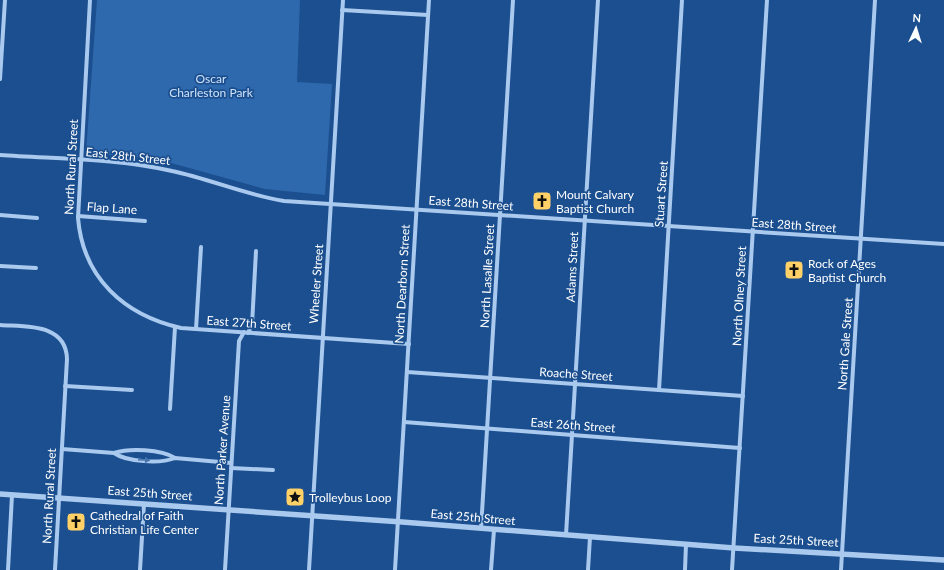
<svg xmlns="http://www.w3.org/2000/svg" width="944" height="570" font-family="Lato,sans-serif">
  <rect width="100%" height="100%" fill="#1b4f8f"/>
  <path fill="#2e69ad" d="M97 0H300L297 82 332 84 325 195 265 189 164 161 135 157 86 153Z"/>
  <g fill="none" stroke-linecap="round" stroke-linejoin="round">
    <g stroke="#a9c9ee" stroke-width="4">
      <path d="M90 0 78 218C83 278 124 315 181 328L409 344"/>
      <path d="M342 10 428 15"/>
      <path d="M0 79 5 0"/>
      <path d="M0 155C56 159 117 158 172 171 210 179 246 195 284 201L944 244"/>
      <path d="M0 215 37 218"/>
      <path d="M78 216 145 221"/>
      <path d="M0 266 36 268"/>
      <path d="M0 325C26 327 66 323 67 359L55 570"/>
      <path d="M196 329 201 247"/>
      <path d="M248 333 252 325 256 251"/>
      <path d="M407 372 743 396"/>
      <path d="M65 386 132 390"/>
      <path d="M659 390 682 0"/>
      <path d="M170 409 175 327"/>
      <path d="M404 422 740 448"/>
      <path d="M62 449 114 453C129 448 161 449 175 458"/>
      <path d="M114 453C127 462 160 464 175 458L231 463"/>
      <path d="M231 468 273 470"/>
      <path d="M481 529 513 0"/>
      <path d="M566 535 598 0"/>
      <path d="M8 570 12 495"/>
      <path d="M140 570 144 504"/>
      <path d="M225 570 239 341 244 332"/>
      <path d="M309 570 343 0"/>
      <path d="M395 570 429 0"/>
      <path d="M491 570 494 530"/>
      <path d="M588 570 590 537"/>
      <path d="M685 570 686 544"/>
      <path d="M732 570 767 0"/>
      <path d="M841 570 875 0"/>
    </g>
    <path stroke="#a9c9ee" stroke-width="5.5" d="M0 494 402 522 734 548 944 560"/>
  </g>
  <defs><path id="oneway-solid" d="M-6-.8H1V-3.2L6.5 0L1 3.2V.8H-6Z"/></defs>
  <use fill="#4674ac" href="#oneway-solid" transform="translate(144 460) rotate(2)"/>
  <defs>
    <g id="church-square" transform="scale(1)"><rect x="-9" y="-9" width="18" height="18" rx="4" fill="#ffd166" stroke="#1b4f8f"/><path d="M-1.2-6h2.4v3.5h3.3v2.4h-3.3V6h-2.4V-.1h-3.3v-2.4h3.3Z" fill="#111"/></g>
    <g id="sight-square" transform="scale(1)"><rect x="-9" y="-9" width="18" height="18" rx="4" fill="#ffd166" stroke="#1b4f8f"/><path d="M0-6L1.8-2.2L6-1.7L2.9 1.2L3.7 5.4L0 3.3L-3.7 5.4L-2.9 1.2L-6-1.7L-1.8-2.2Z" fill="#111"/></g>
  </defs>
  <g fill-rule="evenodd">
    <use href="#church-square" x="542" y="201"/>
    <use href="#church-square" x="794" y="270"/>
    <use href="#sight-square" x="295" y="497"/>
    <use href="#church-square" x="76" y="522"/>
  </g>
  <g text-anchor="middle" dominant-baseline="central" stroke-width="3.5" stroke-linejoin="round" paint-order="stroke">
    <g font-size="12" fill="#cfe3fa" stroke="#1b4f8f">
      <text x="211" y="78">Oscar<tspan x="211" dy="14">Charleston Park</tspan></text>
    </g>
    <g font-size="12" fill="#fff" stroke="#1b4f8f">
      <text transform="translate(128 156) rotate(6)">East 28th Street</text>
      <text transform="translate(71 167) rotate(-87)">North Rural Street</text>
      <text transform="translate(661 194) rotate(-86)">Stuart Street</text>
      <text transform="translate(471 203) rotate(4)">East 28th Street</text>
      <text transform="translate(112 208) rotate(4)">Flap Lane</text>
      <text transform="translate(794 225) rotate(4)">East 28th Street</text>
      <text transform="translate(572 267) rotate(-87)">Adams Street</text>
      <text transform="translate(487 276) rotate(-87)">North Lasalle Street</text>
      <text transform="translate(316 284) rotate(-86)">Wheeler Street</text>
      <text transform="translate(402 284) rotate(-87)">North Dearborn Street</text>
      <text transform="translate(739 296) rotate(-87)">North Olney Street</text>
      <text transform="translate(249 323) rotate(4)">East 27th Street</text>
      <text transform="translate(845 344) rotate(-86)">North Gale Street</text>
      <text transform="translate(576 374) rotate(4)">Roache Street</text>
      <text transform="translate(573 425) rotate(4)">East 26th Street</text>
      <text transform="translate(222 450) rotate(-86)">North Parker Avenue</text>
      <text transform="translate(150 493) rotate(4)">East 25th Street</text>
      <text transform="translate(49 496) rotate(-87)">North Rural Street</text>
      <text transform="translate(473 517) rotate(5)">East 25th Street</text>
      <text transform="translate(796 540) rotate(3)">East 25th Street</text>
    </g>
    <g font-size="12" fill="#fff" stroke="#1b4f8f" text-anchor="start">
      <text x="556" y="194">Mount Calvary<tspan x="556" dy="14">Baptist Church</tspan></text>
      <text x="808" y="263">Rock of Ages<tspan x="808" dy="14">Baptist Church</tspan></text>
      <text x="309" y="497">Trolleybus Loop</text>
      <text x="90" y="515">Cathedral of Faith<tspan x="90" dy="14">Christian Life Center</tspan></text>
    </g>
  </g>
  <g transform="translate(916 28) rotate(4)" stroke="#1b4f8f" stroke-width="3" paint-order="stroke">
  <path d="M0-3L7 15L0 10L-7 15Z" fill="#ffffff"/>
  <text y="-6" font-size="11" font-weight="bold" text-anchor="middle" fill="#ffffff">N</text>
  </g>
</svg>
